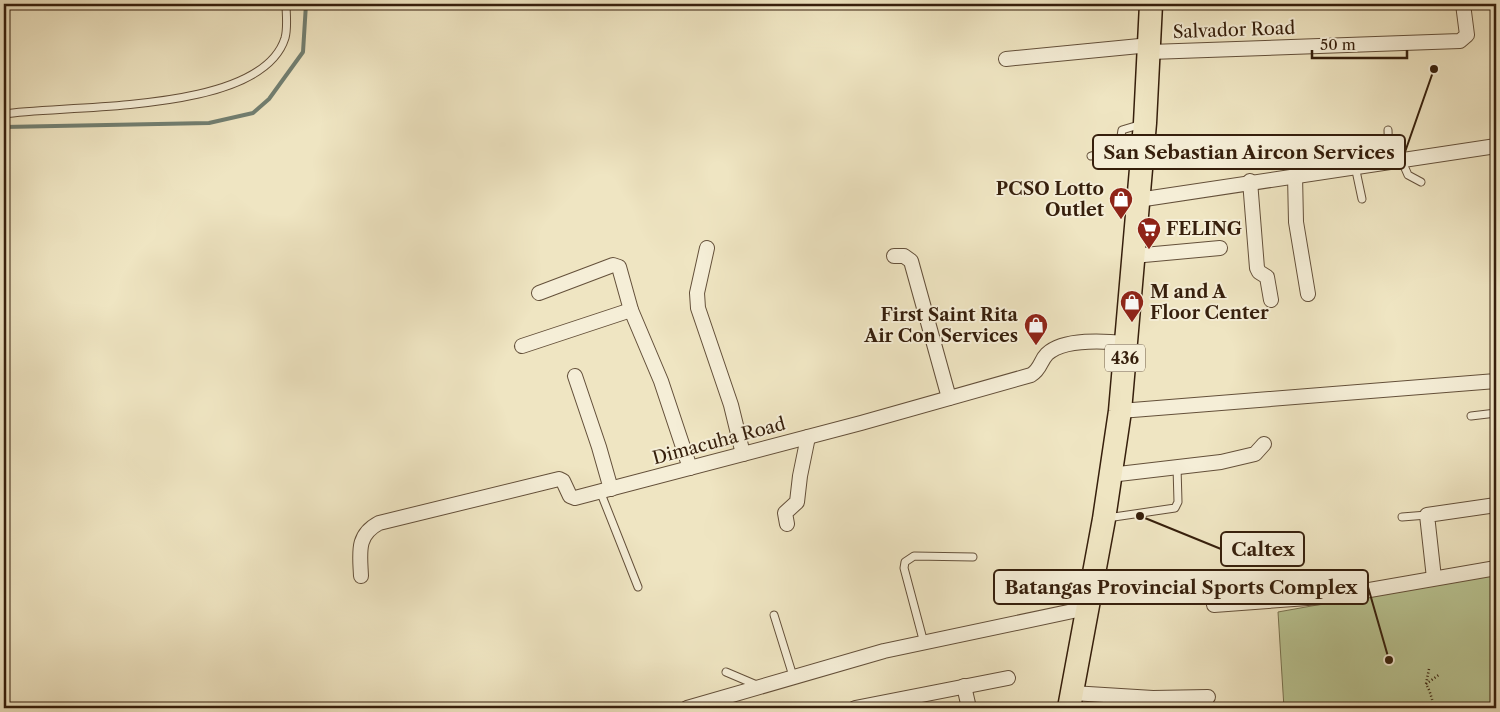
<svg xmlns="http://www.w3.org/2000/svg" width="1500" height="712" font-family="'Libre Caslon Text',serif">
  <rect width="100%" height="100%" fill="#efe5c2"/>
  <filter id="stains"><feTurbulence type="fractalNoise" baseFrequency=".004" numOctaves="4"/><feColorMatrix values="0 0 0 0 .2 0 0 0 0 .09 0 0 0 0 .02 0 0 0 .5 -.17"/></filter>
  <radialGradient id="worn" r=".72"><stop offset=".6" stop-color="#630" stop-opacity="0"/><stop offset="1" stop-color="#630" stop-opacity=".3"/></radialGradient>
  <path fill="#b9c593" stroke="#787250" d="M1496 573V708H1284L1278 612Z"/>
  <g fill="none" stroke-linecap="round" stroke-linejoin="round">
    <path stroke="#727f71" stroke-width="4" d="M4 127 209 123 253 113 269 99 303 52 306 4"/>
    <g stroke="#64503a" stroke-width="9">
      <g id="service">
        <path d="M4 114C67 104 261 115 285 38 288 27 286 14 286 4"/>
        <path d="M1388 130 1389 161"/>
        <path d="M1091 156 1119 148 1122 130 1142 124"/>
        <path d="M1401 159 1408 175 1421 182"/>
        <path d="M1355 166 1362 199"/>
        <path d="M1471 416 1496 413"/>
        <path d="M600 491 638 587"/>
        <path d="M1402 517 1427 515"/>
        <path d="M1107 518 1175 508 1178 502 1177 467"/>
        <path d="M774 615 793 676"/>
        <path d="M924 643 904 568 905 562 914 556 973 557"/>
        <path d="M726 672 759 686"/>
      </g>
    </g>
    <g stroke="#64503a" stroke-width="16">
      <g id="minor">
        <path d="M1150 52 1460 41 1467 35 1463 4"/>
        <path d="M1006 59 1150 45"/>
        <path d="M1295 175 1296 222 1308 294"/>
        <path d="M1250 181 1257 268 1259 272 1267 277 1271 300"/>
        <path d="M1138 200 1496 146"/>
        <path d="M707 248 697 293 698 308 731 405 743 454"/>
        <path d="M894 256H904L911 261 949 398"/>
        <path d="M1133 256 1220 248"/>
        <path d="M539 293 613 265 619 267 631 310 661 381 690 468"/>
        <path d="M522 346 631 310"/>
        <path d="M575 376 599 447 611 489"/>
        <path d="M1120 411 1496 381"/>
        <path d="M1110 475 1221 462 1255 454 1264 444"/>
        <path d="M787 524 785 513 797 502 800 476 808 437"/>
        <path d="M361 576C360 553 356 535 379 523L559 479 563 481 570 496 575 498 861 423 1031 375C1041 369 1040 361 1047 354 1064 338 1105 341 1126 343"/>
        <path d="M1434 578 1427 515 1496 505"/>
        <path d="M1214 605 1335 596 1496 568"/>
        <path d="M964 686 969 708"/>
        <path d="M1072 693 1153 698 1208 697"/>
        <path d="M687 708 884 651 1087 608"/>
        <path d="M855 708 1008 678"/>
      </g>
    </g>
    <g stroke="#361f0c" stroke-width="25">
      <path id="primary" d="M1069 708 1104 519 1120 411 1145 123 1151 4"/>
    </g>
    <g stroke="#361f0c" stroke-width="2.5" stroke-dasharray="1 2.5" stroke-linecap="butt">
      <path d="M1429 669 1426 684C1431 692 1431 699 1435 707"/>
      <path d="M1426 684 1440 674"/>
    </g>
    <use href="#service" stroke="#f5eed7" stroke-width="7"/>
    <use href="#minor" stroke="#f5eed7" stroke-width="14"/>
    <use href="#primary" stroke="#efe5c2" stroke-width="22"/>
  </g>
  <defs>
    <g id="shop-pin" transform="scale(1.25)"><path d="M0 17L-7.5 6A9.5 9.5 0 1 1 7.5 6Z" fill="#8f2418" stroke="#f5eed7"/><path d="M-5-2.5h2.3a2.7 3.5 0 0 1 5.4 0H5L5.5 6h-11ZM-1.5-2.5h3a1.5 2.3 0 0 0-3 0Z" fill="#fff"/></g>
    <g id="supermarket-pin" transform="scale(1.25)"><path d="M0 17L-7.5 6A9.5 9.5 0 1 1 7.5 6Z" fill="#8f2418" stroke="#f5eed7"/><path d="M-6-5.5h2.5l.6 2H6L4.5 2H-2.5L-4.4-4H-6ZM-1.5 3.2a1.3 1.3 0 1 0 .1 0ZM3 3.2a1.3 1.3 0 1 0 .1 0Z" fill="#fff"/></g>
  </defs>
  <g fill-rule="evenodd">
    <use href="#shop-pin" x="1121" y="199"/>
    <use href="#supermarket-pin" x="1149" y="229"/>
    <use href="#shop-pin" x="1132" y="302"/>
    <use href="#shop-pin" x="1036" y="325"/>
  </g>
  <g text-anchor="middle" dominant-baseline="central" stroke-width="4" stroke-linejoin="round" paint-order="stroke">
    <rect fill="#f5eed7" stroke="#6f5d49" stroke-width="1" x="1105" y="344.5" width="40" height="27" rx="4"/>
    <g font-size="16" font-weight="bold" fill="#361f0c">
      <text x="1125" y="358">436</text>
    </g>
    <g font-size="18" fill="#361f0c" stroke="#f5eed7">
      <text transform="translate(1234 30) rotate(-2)">Salvador Road</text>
      <text transform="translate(719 441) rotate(-15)">Dimacuha Road</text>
    </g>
    <g font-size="18" font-weight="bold" fill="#361f0c" stroke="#f5eed7" text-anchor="end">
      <text x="1104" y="189">PCSO Lotto<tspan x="1104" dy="21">Outlet</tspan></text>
      <text x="1166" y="229" text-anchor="start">FELING</text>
      <text x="1150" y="292" text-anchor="start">M and A<tspan x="1150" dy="21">Floor Center</tspan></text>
      <text x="1018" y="315">First Saint Rita<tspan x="1018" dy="21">Air Con Services</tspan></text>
    </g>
  </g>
  <path fill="none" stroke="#361f0c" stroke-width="2" d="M1434 69L1405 152M1140 516L1221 549M1389 660L1368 587"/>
  <g fill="#361f0c" stroke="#f5eed7" stroke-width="2">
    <circle cx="1434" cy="69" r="5"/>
    <circle cx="1140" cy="516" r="5"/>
    <circle cx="1389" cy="660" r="5"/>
  </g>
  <g fill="#f5eed7" stroke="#361f0c" stroke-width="2">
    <rect x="1093" y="135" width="312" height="34" rx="5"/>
    <rect x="1221" y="532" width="83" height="34" rx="5"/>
    <rect x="994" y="570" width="374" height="34" rx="5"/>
  </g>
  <g font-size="19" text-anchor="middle" font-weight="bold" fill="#361f0c">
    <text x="1249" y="159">San Sebastian Aircon Services</text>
    <text x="1263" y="556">Caltex</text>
    <text x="1181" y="594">Batangas Provincial Sports Complex</text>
  </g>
  <rect width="1500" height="712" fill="none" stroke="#efe5c2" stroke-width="20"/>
  <rect x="5" y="5" width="1490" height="702" fill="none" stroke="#361f0c" stroke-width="2.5"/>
  <rect x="10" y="10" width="1480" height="692" fill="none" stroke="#361f0c"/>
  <path d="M1312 50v8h95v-8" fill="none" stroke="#361f0c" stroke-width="2.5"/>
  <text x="1320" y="50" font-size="15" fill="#361f0c" stroke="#f5eed7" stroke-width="4" paint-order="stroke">50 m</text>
  <rect width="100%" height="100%" filter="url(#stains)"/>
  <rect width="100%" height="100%" fill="url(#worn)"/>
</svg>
